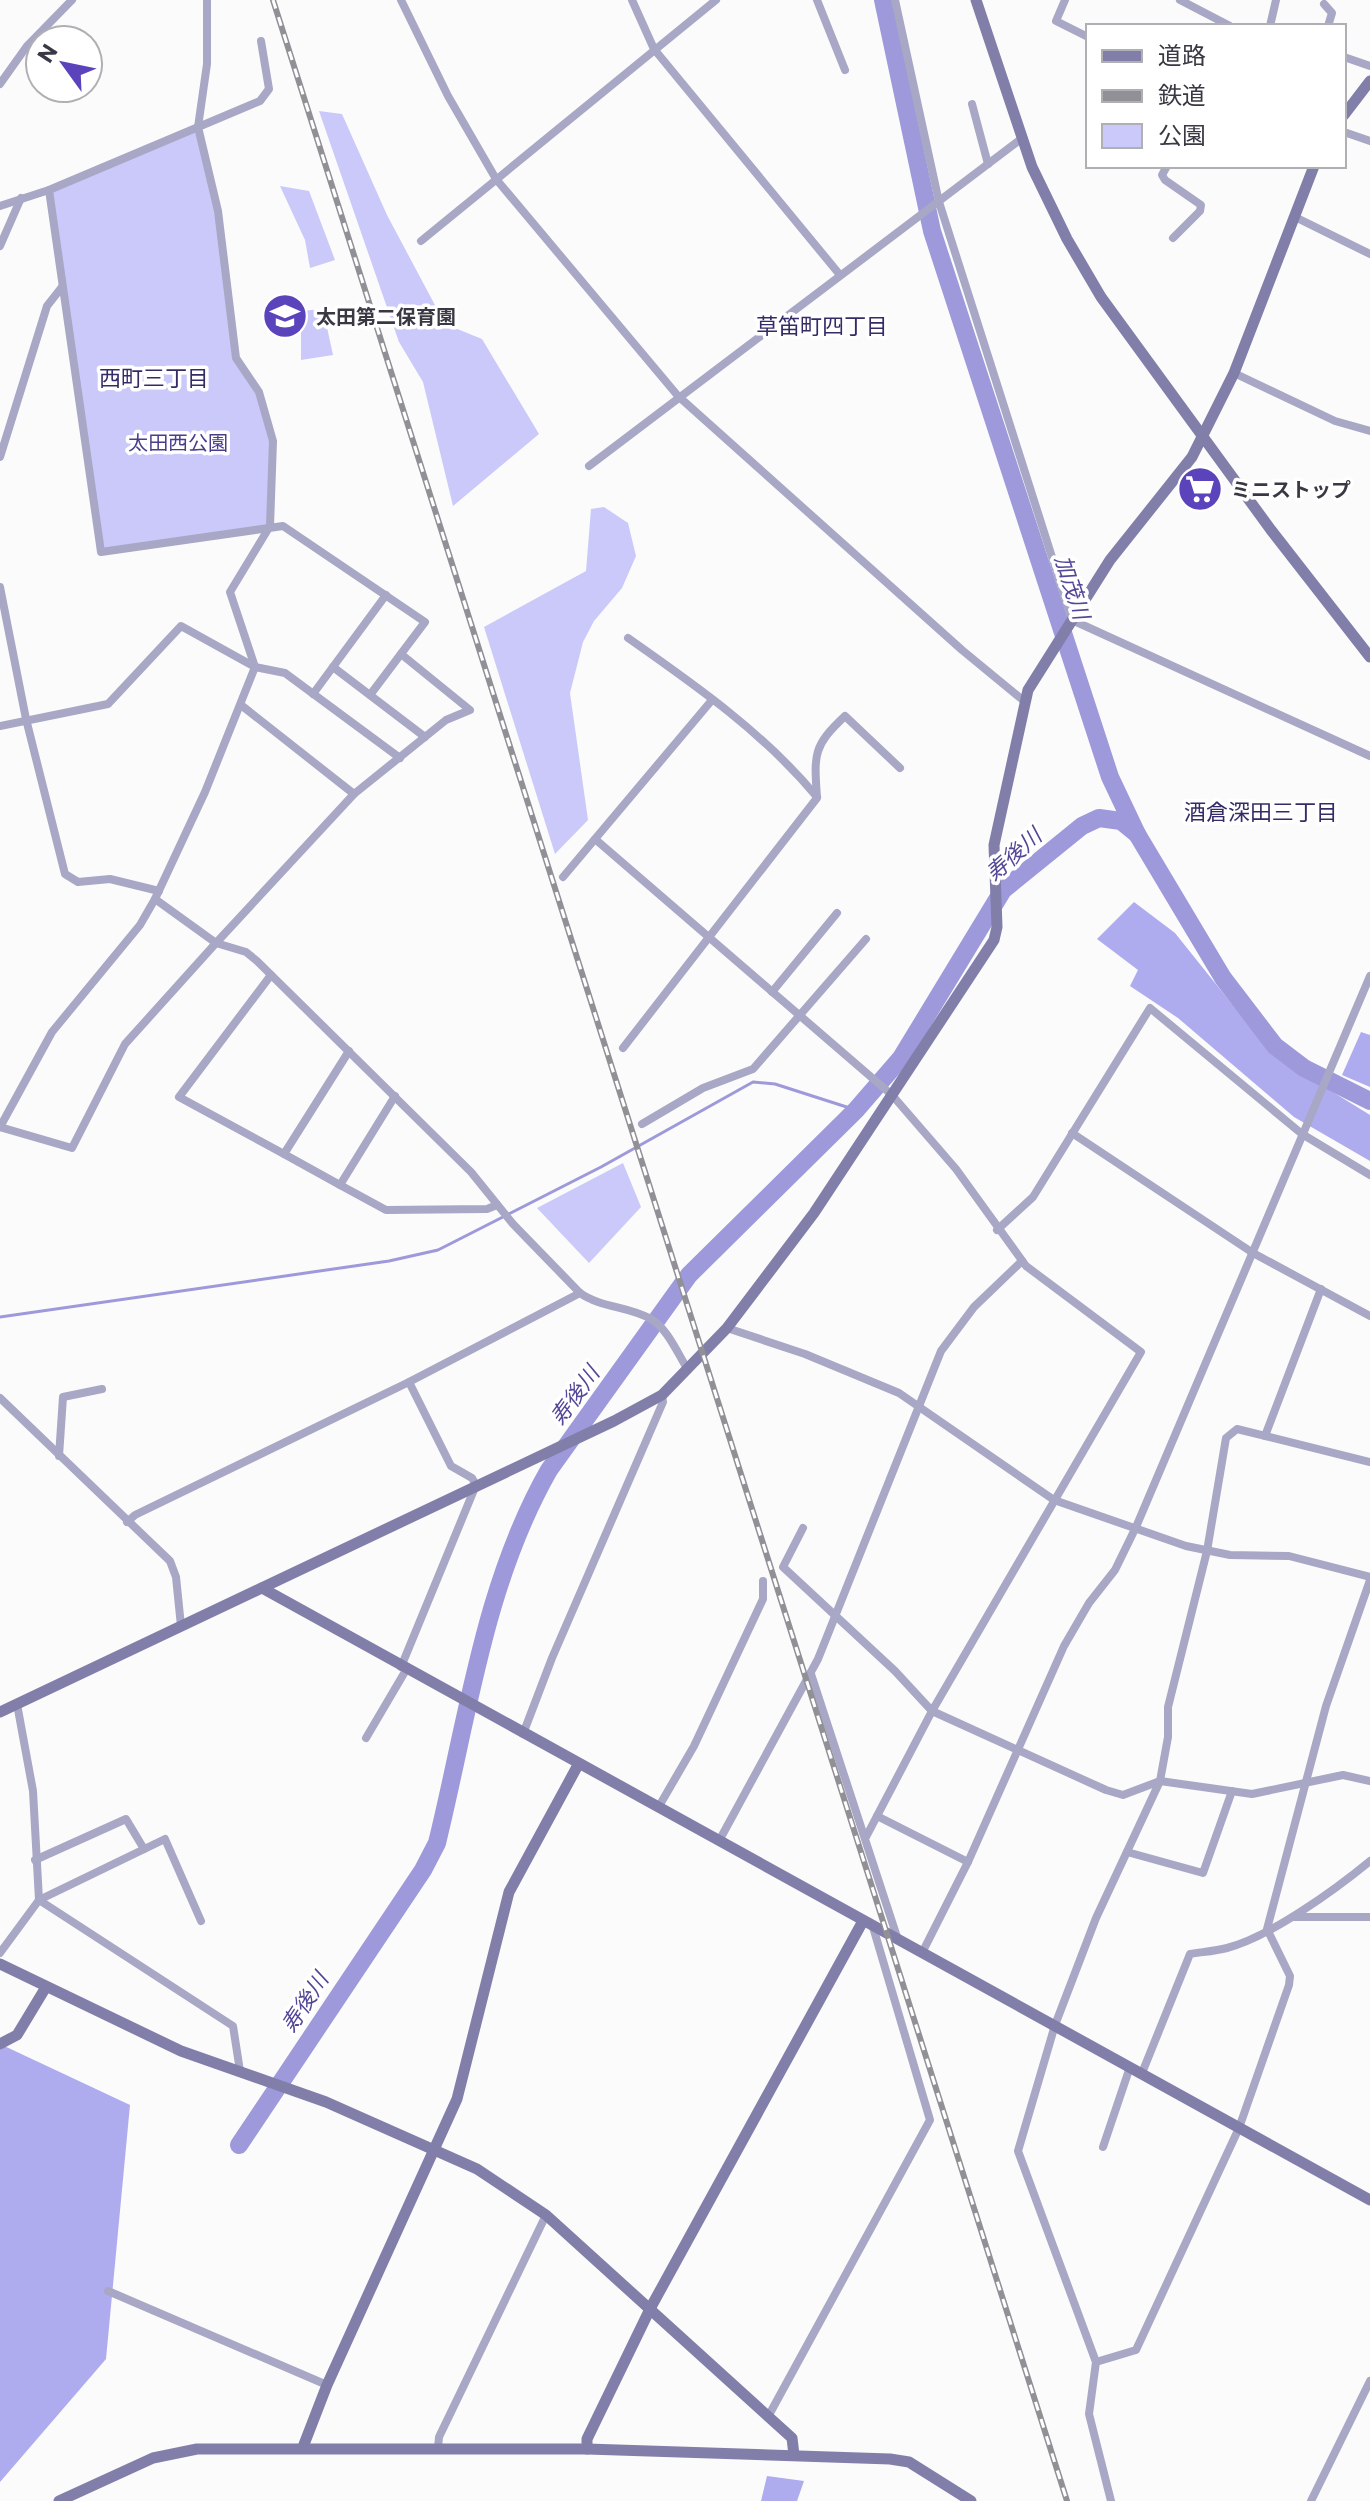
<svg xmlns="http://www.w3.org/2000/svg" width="1370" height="2501" font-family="Commissioner,'Noto Sans JP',sans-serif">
  <rect width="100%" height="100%" fill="#fbfbfb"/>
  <g fill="#cac9fa">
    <path d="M319 111 342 114 387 215 445 324 482 339 539 434 453 506 423 382 399 342Z"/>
    <path d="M198 127 218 211 236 357 259 392 273 441 270 526 101 552 49 190Z"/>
    <path d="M280 186 309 191 335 260 310 268 305 240Z"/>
    <path d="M323 309 333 355 301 360V311Z"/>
    <path d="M604 507 628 523 636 556 622 588 594 621 583 642 570 693 588 820 555 854 484 627 586 571 591 509Z"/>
    <path d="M623 1163 641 1207 589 1263 537 1208Z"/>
  </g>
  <g fill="#afabef">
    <path d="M1134 902 1175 933 1251 1028 1289 1065 1370 1115V1161L1294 1117 1178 1018 1130 986 1138 970 1097 939Z"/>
    <path d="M1361 1032 1370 1035V1087L1342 1075Z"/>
    <path d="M0 2044 130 2105 106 2359 0 2482Z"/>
    <path d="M767 2476 804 2481 797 2501H761Z"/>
  </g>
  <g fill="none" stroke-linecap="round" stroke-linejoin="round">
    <path stroke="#9d99db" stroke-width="3" d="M0 1317 389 1261 438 1250 601 1167 753 1082 775 1084 856 1110"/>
    <g stroke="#9d99db" stroke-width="18">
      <path d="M883 0 932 231 1110 777 1137 834 1223 978 1275 1046 1304 1068 1370 1101"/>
      <path d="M239 2145 423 1870 437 1843C468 1717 484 1584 549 1470L689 1275 856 1110 901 1058 1003 890 1082 826 1099 818 1121 821 1137 834"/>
    </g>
    <g stroke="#a8a7c5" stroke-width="8">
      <path d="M401 0 448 96 496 179 678 396 962 650 1024 701"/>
      <path d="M632 0 654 49 840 275"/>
      <path d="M817 0 845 70"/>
      <path d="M895 0 939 202 1072 620 1370 756"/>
      <path d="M1065 0 1056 21 1088 37"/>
      <path d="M1180 0 1230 26"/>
      <path d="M1324 4 1332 13 1328 26"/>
      <path d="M1270 26 1276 0"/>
      <path d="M1344 57 1370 66"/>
      <path d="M0 84 27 46 72 0"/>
      <path d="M972 104 988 164"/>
      <path d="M1344 132 1370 141"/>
      <path d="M1167 166 1162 175 1165 180 1201 205 1200 211 1173 238"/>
      <path d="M49 190 101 552 283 526 425 622 370 695"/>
      <path d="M0 206 49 190 260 101 269 89 261 41"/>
      <path d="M1295 217 1370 254"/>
      <path d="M421 241 716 0"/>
      <path d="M0 246 21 198"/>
      <path d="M1234 373 1335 421 1370 431"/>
      <path d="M0 457 47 306 62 287"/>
      <path d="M589 466 1021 139"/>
      <path d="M0 587 26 719 65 874 78 882 110 879 159 891"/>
      <path d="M628 638C695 685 764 733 817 797"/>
      <path d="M333 667 425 737"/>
      <path d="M313 694 386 595"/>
      <path d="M241 705 354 794"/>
      <path d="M0 726 108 704 181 626 255 667 285 673 400 758"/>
      <path d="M595 839 892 1095 956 1169 1026 1266 1141 1352 932 1711 866 1837"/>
      <path d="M563 877 712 700"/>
      <path d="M155 899 216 943 246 952 257 961 471 1172 513 1224 580 1293C601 1308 629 1306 651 1319 667 1328 678 1354 688 1370"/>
      <path d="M271 975 179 1097 284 1154 349 1051"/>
      <path d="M772 992 837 913"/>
      <path d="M623 1048 817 798C814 754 813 746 845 716L900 768"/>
      <path d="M395 1096 340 1185 386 1210 487 1209 497 1205"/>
      <path d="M642 1124 703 1088 753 1069 866 939"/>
      <path d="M0 1127 52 1032 140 925 155 899 205 792 255 667 230 592 270 526 273 441 259 392 236 358 218 211 198 127 207 64V0"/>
      <path d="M0 1127 72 1148 125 1044 216 943 354 794 446 720 470 710 401 654"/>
      <path d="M1072 1133 1253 1253 1370 1316"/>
      <path d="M284 1154 340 1185"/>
      <path d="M997 1230 1033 1197 1150 1008 1302 1134 1370 1175"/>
      <path d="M727 1328 805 1354 899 1393 1054 1500 1186 1546 1230 1555 1289 1556 1370 1577"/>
      <path d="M0 1398 170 1561 176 1577 181 1626"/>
      <path d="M1265 1436 1321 1289"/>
      <path d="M59 1456 63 1397 102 1389"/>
      <path d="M127 1522 135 1515 409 1382 580 1293"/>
      <path d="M803 1528 783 1567 895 1671 932 1711 1106 1790 1123 1795 1160 1781 1252 1794 1343 1775 1370 1781"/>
      <path d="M401 1667 476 1485 472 1478 451 1466 409 1382"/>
      <path d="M811 1674 898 1940"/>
      <path d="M17 1704 33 1791 39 1900 233 2026 240 2071"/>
      <path d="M523 1734 552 1658 663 1402 662 1395"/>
      <path d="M366 1738 406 1670"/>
      <path d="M658 1808 694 1746 763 1599V1581"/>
      <path d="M877 1816 968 1862"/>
      <path d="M719 1841 818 1659 941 1351 974 1307 1022 1261"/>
      <path d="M1127 1852 1203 1873 1232 1791"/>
      <path d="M35 1860 126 1819 144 1849"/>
      <path d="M1293 1917H1370"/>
      <path d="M0 1953 39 1900 165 1839 201 1921"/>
      <path d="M922 1953 968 1862 1064 1646 1089 1603 1115 1570 1136 1527 1370 976"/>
      <path d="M1142 2073 1190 1954C1202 1952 1215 1951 1227 1948 1270 1937 1336 1889 1370 1861"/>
      <path d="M1103 2147 1130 2067"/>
      <path d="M108 2291 327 2385"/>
      <path d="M1096 2362 1136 2350 1239 2128 1289 1985 1290 1976 1267 1929 1326 1706 1370 1580"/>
      <path d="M769 2415 930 2120 873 1927"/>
      <path d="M438 2448 439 2437 546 2215"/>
      <path d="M1111 2501 1089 2414 1096 2362 1018 2151 1055 2025 1096 1918 1160 1781 1168 1737V1707L1207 1551 1226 1438 1237 1429 1370 1462"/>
      <path d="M1311 2501 1370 2381"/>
    </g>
    <g stroke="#817faa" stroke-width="11">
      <path d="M976 0 1032 167 1067 239 1101 297 1271 530 1370 657"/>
      <path d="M1344 115 1370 81"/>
      <path d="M262 1588 1370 2200"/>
      <path d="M0 1712 614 1421 662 1395 727 1328 814 1213 994 940 997 927 994 845 1028 690 1110 560 1192 457 1234 373 1314 166"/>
      <path d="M0 1964 181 2051 326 2102 477 2169 546 2215 792 2438 794 2455"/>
      <path d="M0 2044 17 2035 46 1987"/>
      <path d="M303 2447 327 2385 457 2099 509 1892 578 1765"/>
      <path d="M587 2449V2439L651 2307 863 1921"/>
      <path d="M59 2501 153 2458 197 2449H587L890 2459 909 2462 971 2501"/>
    </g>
    <g stroke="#909096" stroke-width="6">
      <path id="rail" d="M273 0 1067 2501"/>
    </g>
    <use href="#rail" stroke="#fff" stroke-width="3" stroke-dasharray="9" stroke-linecap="butt"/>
  </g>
  <defs>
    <g id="school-disc" transform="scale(2.3)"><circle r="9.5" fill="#5a43bb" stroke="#fff"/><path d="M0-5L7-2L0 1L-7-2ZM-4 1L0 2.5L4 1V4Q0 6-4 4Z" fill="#fff"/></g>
    <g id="supermarket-disc" transform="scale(2.3)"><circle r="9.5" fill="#5a43bb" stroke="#fff"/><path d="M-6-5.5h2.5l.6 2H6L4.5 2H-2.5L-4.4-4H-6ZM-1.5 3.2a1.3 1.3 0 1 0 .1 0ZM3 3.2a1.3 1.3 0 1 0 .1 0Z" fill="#fff"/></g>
  </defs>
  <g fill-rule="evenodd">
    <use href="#school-disc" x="285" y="316"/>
    <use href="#supermarket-disc" x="1200" y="489"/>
  </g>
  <g text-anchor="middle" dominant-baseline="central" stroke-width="7" stroke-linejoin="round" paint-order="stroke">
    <g font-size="20" font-weight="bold" fill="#393944" stroke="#fff" text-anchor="start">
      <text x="316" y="316">太田第二保育園</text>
      <text x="1231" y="489">ミニストップ</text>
    </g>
    <g font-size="20" fill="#493d8c" stroke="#fff">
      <text x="178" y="442">太田西公園</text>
    </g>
    <g font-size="22" fill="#352c67" stroke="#fff">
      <text x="822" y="325">草笛町四丁目</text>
      <text x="154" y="377">西町三丁目</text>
      <text x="1261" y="811">酒倉深田三丁目</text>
    </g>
    <g font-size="22" font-style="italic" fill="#534898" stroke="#fff">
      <text transform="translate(1073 587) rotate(72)">加茂川</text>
      <text transform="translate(1013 854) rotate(-42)">寿後川</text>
      <text transform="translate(574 1395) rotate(-54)">寿後川</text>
      <text transform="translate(304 2002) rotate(-57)">寿後川</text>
    </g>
  </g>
  <rect x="1086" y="24" width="260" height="144" fill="#ffffff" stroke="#b0b0b4" stroke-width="2"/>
  <rect x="1102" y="50" width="40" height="12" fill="#817faa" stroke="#b0b0b4" stroke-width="2"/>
  <text x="1158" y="64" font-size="24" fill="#393944">道路</text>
  <rect x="1102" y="90" width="40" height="12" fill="#909096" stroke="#b0b0b4" stroke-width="2"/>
  <text x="1158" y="104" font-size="24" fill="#393944">鉄道</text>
  <rect x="1102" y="124" width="40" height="24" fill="#cac9fa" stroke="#b0b0b4" stroke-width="2"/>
  <text x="1158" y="144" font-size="24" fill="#393944">公園</text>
  <g transform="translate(64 64) rotate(303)"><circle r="38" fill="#ffffff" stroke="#b0b0b4" stroke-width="2"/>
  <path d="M0-6L14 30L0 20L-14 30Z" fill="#5a43bb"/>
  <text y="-12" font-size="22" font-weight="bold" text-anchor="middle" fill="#393944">N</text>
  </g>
</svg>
